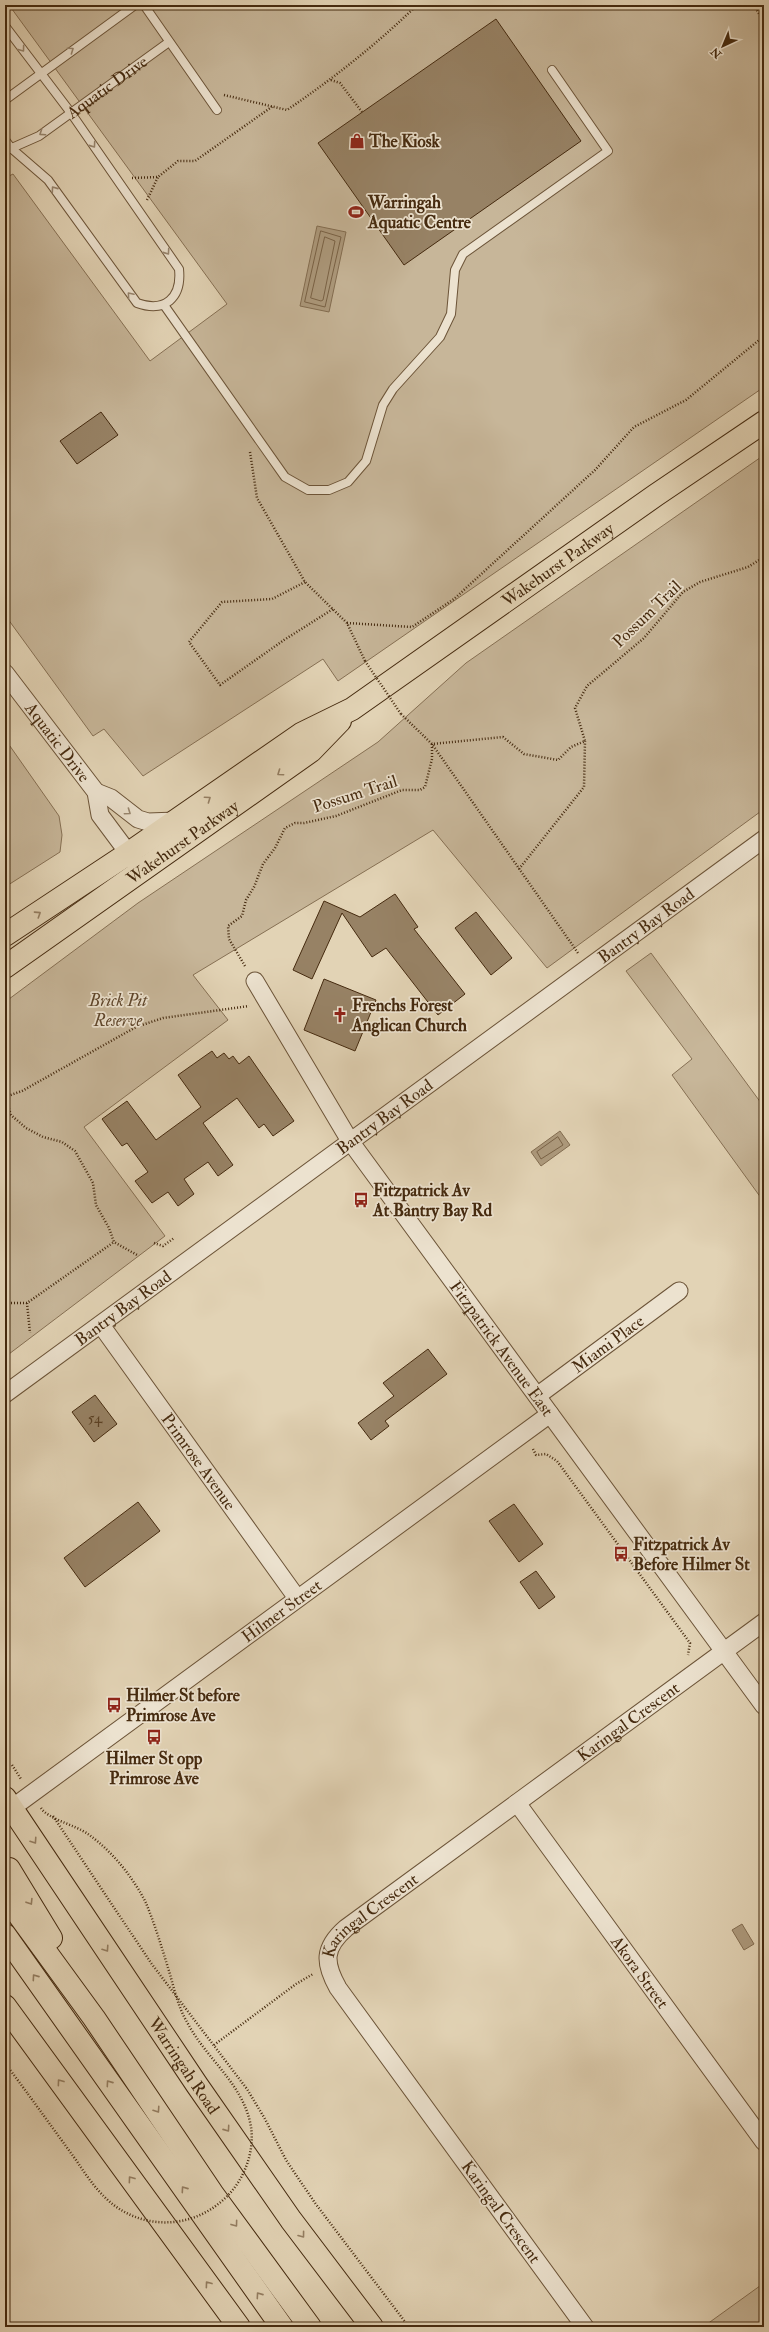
<svg xmlns="http://www.w3.org/2000/svg" width="769" height="2332" font-family="'IM FELL Double Pica',serif">
  <rect width="100%" height="100%" fill="#e2d3b5"/>
  <filter id="stains"><feTurbulence type="fractalNoise" baseFrequency=".005" numOctaves="4"/><feColorMatrix values="0 0 0 0 .2 0 0 0 0 .09 0 0 0 0 .02 0 0 0 .5 -.17"/></filter>
  <radialGradient id="worn" r=".72"><stop offset=".6" stop-color="#630" stop-opacity="0"/><stop offset="1" stop-color="#630" stop-opacity=".3"/></radialGradient>
  <g fill="#c7b699" stroke="#867054">
    <path d="M9 5H764V387L338 681 323 659 143 776 104 729 93 736 5 615V178L13 174 150 361 227 304Z"/>
    <path d="M764 455V809L547 968 433 830 193 975 228 1020 84 1127 165 1236 5 1357V1002L138 903 378 742 466 663Z"/>
    <path d="M5 739 59 816 62 835 60 852 5 887Z"/>
    <path d="M651 953 764 1107V1202L672 1075 692 1059 626 971Z"/>
    <path d="M764 2283V2327H703Z"/>
  </g>
  <g fill="#ad9a7d" stroke="#836d51">
    <path d="M317 226 346 232 329 312 300 306Z"/>
    <path d="M560 1131 570 1145 541 1166 531 1152Z"/>
    <path d="M742 1924 754 1944 744 1950 732 1930Z"/>
  </g>
  <g fill="none" stroke-linecap="round" stroke-linejoin="round">
    <g stroke="#796246" stroke-width="1">
      <path d="M321 231 341 237 325 307 305 302Z"/>
      <path d="M325 237 335 241 323 300 321 301 311 298Z"/>
      <path d="M558 1137 563 1145 541 1159 537 1152Z"/>
    </g>
  </g>
  <g fill="#978265" stroke="#452a0f">
    <path d="M496 19 581 141 404 265 318 143Z"/>
    <path d="M101 412 118 435 77 464 60 441Z"/>
    <path d="M395 894 418 927 414 929 465 994 438 1015 386 948 372 957 342 913 312 979 293 970 324 901 360 917Z"/>
    <path d="M476 912 512 958 491 975 455 928Z"/>
    <path d="M324 979 376 1000 355 1051 304 1030Z"/>
    <path d="M212 1051 217 1058 224 1053 229 1059 233 1056 239 1064 249 1056 294 1121 273 1136 264 1124 259 1128 237 1098 203 1123 233 1165 218 1176 208 1162 184 1179 194 1194 178 1206 168 1192 152 1203 135 1181 148 1172 127 1143 122 1146 102 1119 127 1101 156 1140 201 1107 178 1075Z"/>
    <path d="M428 1349 447 1374 385 1421 389 1426 371 1440 358 1423 394 1396 383 1383Z"/>
    <path d="M95 1395 117 1424 94 1442 72 1412Z"/>
    <path d="M138 1502 160 1531 85 1587 64 1558Z"/>
    <path d="M514 1504 543 1544 519 1562 489 1521Z"/>
    <path d="M536 1571 555 1597 539 1609 520 1582Z"/>
  </g>
  <g fill="none" stroke-linecap="round" stroke-linejoin="round">
    <g stroke="#6c5438" stroke-width="10">
      <g id="service">
        <path d="M144 5 217 110"/>
        <path d="M5 26 71 113 179 269C182 298 165 313 137 303L48 180 11 148 5 140"/>
        <path d="M5 100 135 5"/>
        <path id="s1" d="M5 151 39 136 169 42"/>
        <path d="M164 305 285 477 308 490H329L348 482 366 461 383 405 393 389 440 337 451 314 455 270 463 254 608 151 552 70"/>
      </g>
    </g>
    <g stroke="#6c5438" stroke-width="19">
      <g id="minor">
        <path id="s2" d="M5 673 96 792 100 815 135 862"/>
        <path d="M96 792 111 798 138 819 148 822 176 821"/>
        <path id="s3" d="M255 981 350 1141 764 1706"/>
        <path id="s4" d="M101 1325 297 1598"/>
        <path id="s5" d="M5 1394 764 839"/>
        <path id="s6" d="M537 1396 679 1291"/>
        <path id="s7" d="M517 1803 764 2142"/>
        <path id="s8" d="M12 1808 550 1414"/>
        <path id="s9" d="M585 2327 338 1988C324 1963 323 1948 346 1928L764 1622"/>
      </g>
    </g>
    <g stroke="#452a0f" stroke-width="24">
      <g id="primary">
        <path id="s10" d="M5 935 129 853 301 734 352 709 656 495 764 422"/>
        <path id="s11" d="M5 967 311 751 340 721"/>
        <path id="s12" d="M5 1798 197 2085 291 2220 372 2327"/>
        <path d="M5 2006 239 2327"/>
      </g>
    </g>
    <g stroke="#452a0f" stroke-width="24">
      <g id="trunk">
        <path d="M9 1869 51 1938"/>
        <path d="M5 1896 94 2018 212 2193 310 2327"/>
        <path d="M5 1935 282 2327"/>
      </g>
    </g>
    <g stroke="#452a0f" stroke-width="2.5" stroke-dasharray="1 2" stroke-linecap="butt">
      <path d="M754 5 764 23"/>
      <path d="M331 80 340 83 362 112"/>
      <path d="M224 95 287 110C334 78 377 44 417 5"/>
      <path d="M132 178 158 177 178 161H195L273 106"/>
      <path d="M147 200 158 177"/>
      <path d="M250 452 257 498 305 582 347 623 365 661"/>
      <path d="M305 582 272 599 222 602 189 642 220 685 284 640 333 609"/>
      <path d="M347 623 412 627 454 599 595 470 634 427 686 400 764 336"/>
      <path d="M401 714 432 744 578 953"/>
      <path d="M519 869 584 787 585 741"/>
      <path d="M245 966 229 939 228 926 242 916 246 900 254 887 263 864 275 848 285 828 295 823H304L336 816 402 790H420L425 787 432 759V744L503 737 524 754 558 760 571 747 585 741 575 708 587 686 644 638 683 592 700 582 748 567 764 557"/>
      <path d="M5 1097 22 1091 136 1027 163 1018 249 1006"/>
      <path d="M5 1097 11 1115 26 1128 43 1137 62 1142 75 1151 93 1183 96 1205 109 1228 114 1242 137 1255"/>
      <path d="M154 1243 163 1246 174 1238"/>
      <path d="M5 1303H27L114 1242"/>
      <path d="M27 1303 30 1333"/>
      <path d="M533 1449 536 1455 546 1454 557 1461 690 1643 688 1655"/>
      <path d="M12 1765 21 1779"/>
      <path d="M41 1808C48 1819 75 1825 88 1834 112 1851 133 1877 146 1903"/>
      <path d="M53 1816 151 1963 247 2089 265 2119 286 2160 315 2203 409 2327"/>
      <path d="M214 2045 296 1984 313 1974"/>
      <path d="M5 2063 28 2094"/>
    </g>
    <use href="#service" stroke="#ece2cf" stroke-width="8"/>
    <use href="#minor" stroke="#ece2cf" stroke-width="17"/>
    <use href="#primary" stroke="#e2d3b5" stroke-width="22"/>
    <use href="#trunk" stroke="#e2d3b5" stroke-width="22"/>
    <g stroke="#452a0f" stroke-width="2.5" stroke-dasharray="1 2" stroke-linecap="butt">
      <path d="M365 661 401 714"/>
      <path d="M28 2094C44 2116 60 2138 76 2160 86 2175 96 2190 110 2202 143 2230 191 2229 223 2200 243 2183 255 2153 251 2127 244 2084 206 2059 187 2022 178 2007 174 1988 169 1971 162 1948 155 1925 146 1903"/>
    </g>
  </g>
  <defs><path id="oneway-chevron" d="M-2-3.5L2.5 0L-2 3.5" fill="none" stroke-width="1.6" stroke-linecap="round" stroke-linejoin="round"/></defs>
  <g stroke="#98866f">
    <use href="#oneway-chevron" transform="translate(22 49) rotate(54)"/>
    <use href="#oneway-chevron" transform="translate(71 50) rotate(-35)"/>
    <use href="#oneway-chevron" transform="translate(42 133) rotate(146)"/>
    <use href="#oneway-chevron" transform="translate(93 145) rotate(55)"/>
    <use href="#oneway-chevron" transform="translate(54 189) rotate(-125)"/>
    <use href="#oneway-chevron" transform="translate(167 252) rotate(55)"/>
    <use href="#oneway-chevron" transform="translate(130 295) rotate(-130)"/>
    <use href="#oneway-chevron" transform="translate(128 812) rotate(35)"/>
  </g>
  <g stroke="#947e62">
    <use href="#oneway-chevron" transform="translate(280 773) rotate(145)"/>
    <use href="#oneway-chevron" transform="translate(208 799) rotate(-35)"/>
    <use href="#oneway-chevron" transform="translate(38 914) rotate(-33)"/>
    <use href="#oneway-chevron" transform="translate(34 1841) rotate(56)"/>
    <use href="#oneway-chevron" transform="translate(30 1902) rotate(58)"/>
    <use href="#oneway-chevron" transform="translate(106 1949) rotate(56)"/>
    <use href="#oneway-chevron" transform="translate(35 1977) rotate(-125)"/>
    <use href="#oneway-chevron" transform="translate(60 2082) rotate(-126)"/>
    <use href="#oneway-chevron" transform="translate(109 2083) rotate(-125)"/>
    <use href="#oneway-chevron" transform="translate(157 2110) rotate(56)"/>
    <use href="#oneway-chevron" transform="translate(227 2129) rotate(55)"/>
    <use href="#oneway-chevron" transform="translate(131 2179) rotate(-126)"/>
    <use href="#oneway-chevron" transform="translate(184 2189) rotate(-125)"/>
    <use href="#oneway-chevron" transform="translate(235 2224) rotate(54)"/>
    <use href="#oneway-chevron" transform="translate(302 2235) rotate(53)"/>
    <use href="#oneway-chevron" transform="translate(208 2284) rotate(-126)"/>
    <use href="#oneway-chevron" transform="translate(259 2295) rotate(-125)"/>
  </g>
  <defs>
    <g id="shop-bare" transform="scale(1.2)"><path d="M-5-2.5h2.3a2.7 3.5 0 0 1 5.4 0H5L5.5 6h-11ZM-1.5-2.5h3a1.5 2.3 0 0 0-3 0Z" fill="#8f2418" stroke="#ece2cf" stroke-width="2.5" paint-order="stroke"/></g>
    <g id="stadium-bare" transform="scale(1.2)"><path d="M0-5a6.5 5 0 1 0 0 10a6.5 5 0 1 0 0-10ZM-3.5-1.8h7v3.6h-7Z" fill="#8f2418" stroke="#ece2cf" stroke-width="2.5" paint-order="stroke"/></g>
    <g id="church-bare" transform="scale(1.2)"><path d="M-1.2-6h2.4v3.5h3.3v2.4h-3.3V6h-2.4V-.1h-3.3v-2.4h3.3Z" fill="#8f2418" stroke="#ece2cf" stroke-width="2.5" paint-order="stroke"/></g>
    <g id="bus-bare" transform="scale(1.2)"><path d="M-5-6H5V4H4V6H2V4H-2V6H-4V4H-5ZM-3.5-4V0h7V-4ZM-3.5 1.2v1.5H-2V1.2ZM2 1.2v1.5H3.5V1.2Z" fill="#8f2418" stroke="#ece2cf" stroke-width="2.5" paint-order="stroke"/></g>
  </defs>
  <g fill-rule="evenodd">
    <use href="#shop-bare" x="357" y="141"/>
    <use href="#stadium-bare" x="356" y="212"/>
    <use href="#church-bare" x="340" y="1015"/>
    <use href="#bus-bare" x="361" y="1200"/>
    <use href="#bus-bare" x="621" y="1554"/>
    <use href="#bus-bare" x="114" y="1705"/>
    <use href="#bus-bare" x="154" y="1737"/>
  </g>
  <g text-anchor="middle" dominant-baseline="central" stroke-width="3.5" stroke-linejoin="round" paint-order="stroke">
    <g font-size="15" fill="#5a4024">
      <text x="95" y="1418">54</text>
    </g>
    <g font-size="17" fill="#452a0f" stroke="#ece2cf">
      <text stroke="none"><textPath href="#s1" startOffset="121">Aquatic Drive</textPath></text>
      <text stroke="none"><textPath href="#s10" startOffset="666">Wakehurst Parkway</textPath></text>
      <text transform="translate(647 614) rotate(-44)">Possum Trail</text>
      <text stroke="none"><textPath href="#s2" startOffset="87">Aquatic Drive</textPath></text>
      <text transform="translate(355 794) rotate(-18)">Possum Trail</text>
      <text stroke="none"><textPath href="#s11" startOffset="217">Wakehurst Parkway</textPath></text>
      <text stroke="none"><textPath href="#s5" startOffset="794">Bantry Bay Road</textPath></text>
      <text stroke="none"><textPath href="#s5" startOffset="470">Bantry Bay Road</textPath></text>
      <text stroke="none"><textPath href="#s5" startOffset="146">Bantry Bay Road</textPath></text>
      <text stroke="none"><textPath href="#s6" startOffset="88">Miami Place</textPath></text>
      <text stroke="none"><textPath href="#s3" startOffset="443">Fitzpatrick Avenue East</textPath></text>
      <text stroke="none"><textPath href="#s4" startOffset="168">Primrose Avenue</textPath></text>
      <text stroke="none"><textPath href="#s8" startOffset="334">Hilmer Street</textPath></text>
      <text stroke="none"><textPath href="#s9" startOffset="837">Karingal Crescent</textPath></text>
      <text stroke="none"><textPath href="#s9" startOffset="513">Karingal Crescent</textPath></text>
      <text stroke="none"><textPath href="#s7" startOffset="209">Akora Street</textPath></text>
      <text stroke="none"><textPath href="#s12" startOffset="322">Warringah Road</textPath></text>
      <text transform="translate(501 2212) rotate(54)">Karingal Crescent</text>
    </g>
    <g font-size="17" font-weight="bold" fill="#452a0f" stroke="#ece2cf" text-anchor="start">
      <text x="369" y="141">The Kiosk</text>
      <text x="368" y="202">Warringah<tspan x="368" dy="20">Aquatic Centre</tspan></text>
      <text x="352" y="1005">Frenchs Forest<tspan x="352" dy="20">Anglican Church</tspan></text>
      <text x="373" y="1190">Fitzpatrick Av<tspan x="373" dy="20">At Bantry Bay Rd</tspan></text>
      <text x="633" y="1544">Fitzpatrick Av<tspan x="633" dy="20">Before Hilmer St</tspan></text>
      <text x="126" y="1695">Hilmer St before<tspan x="126" dy="20">Primrose Ave</tspan></text>
      <text x="154" y="1758" text-anchor="middle">Hilmer St opp<tspan x="154" dy="20">Primrose Ave</tspan></text>
    </g>
    <g font-size="17" font-style="italic" fill="#5f462b" stroke="#ece2cf">
      <text x="118" y="1000">Brick Pit<tspan x="118" dy="20">Reserve</tspan></text>
    </g>
  </g>
  <rect width="769" height="2332" fill="none" stroke="#e2d3b5" stroke-width="20"/>
  <rect x="6" y="6" width="757" height="2320" fill="none" stroke="#452a0f" stroke-width="2"/>
  <rect x="10" y="10" width="749" height="2312" fill="none" stroke="#452a0f"/>
  <g transform="translate(723 46) rotate(224)" stroke="#ece2cf" stroke-width="3" paint-order="stroke">
  <path d="M0-3L7 15L0 10L-7 15Z" fill="#452a0f"/>
  <text y="-6" font-size="11" font-weight="bold" text-anchor="middle" fill="#452a0f">N</text>
  </g>
  <rect width="100%" height="100%" filter="url(#stains)"/>
  <rect width="100%" height="100%" fill="url(#worn)"/>
</svg>
